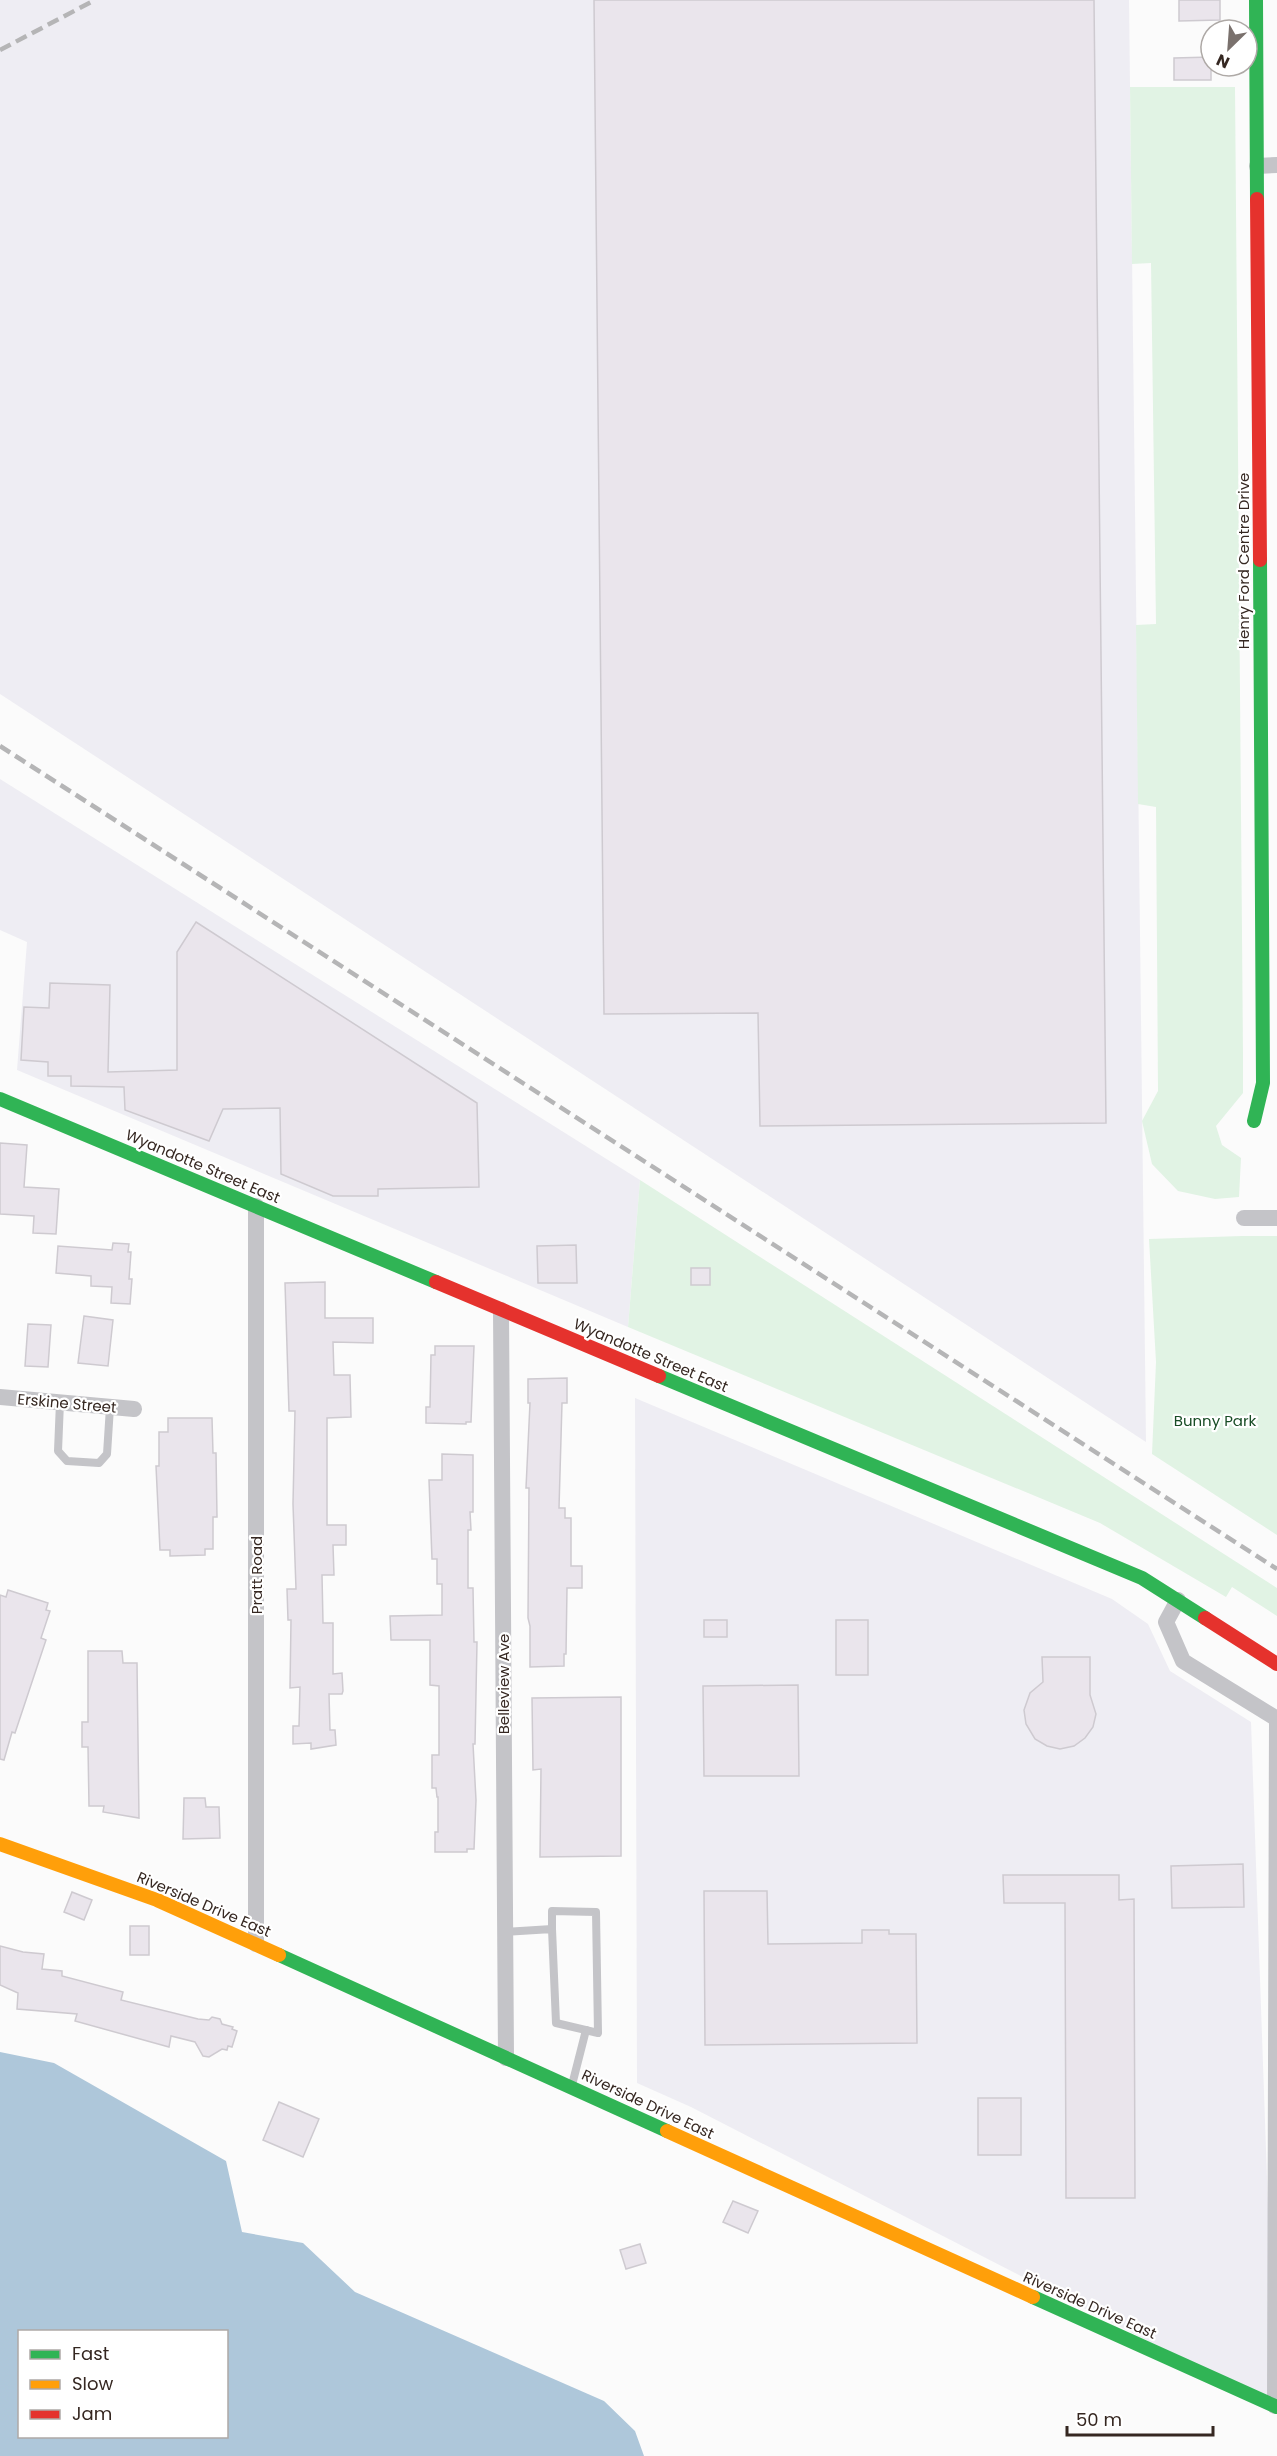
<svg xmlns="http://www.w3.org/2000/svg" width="1277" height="2456" font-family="Poppins,sans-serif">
  <rect width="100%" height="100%" fill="#fbfbfb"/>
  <g fill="#eeedf3">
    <path d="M0 0H1129L1146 1442 0 694Z"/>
    <path d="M0 779 640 1180 628 1327 17 1070 27 942 0 930Z"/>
    <path d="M635 1398 1112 1599 1148 1624 1170 1671 1251 1722 1275 2406 691 2107 637 2083Z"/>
  </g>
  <g fill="#e1f3e4">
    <path d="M1130 87H1235L1243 1055V1093L1216 1126 1222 1145 1241 1158 1239 1197 1215 1199 1178 1191 1152 1164 1142 1121 1158 1091 1156 807 1138 804 1136 625 1156 624 1151 263 1132 264Z"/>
    <path d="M640 1180 1277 1588V1616L1232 1587 1226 1597 1100 1523 628 1327Z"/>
    <path d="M1242 1236H1277V1535L1152 1454 1156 1362 1149 1239Z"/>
  </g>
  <path fill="#aec7da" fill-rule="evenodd" d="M0 2052 54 2063 226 2161 242 2232 303 2243 355 2292 604 2401 635 2431 644 2456H0ZM20 2332H226V2436H20Z"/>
  <g fill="#eae5ec" stroke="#cecad0" stroke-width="1.5">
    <path d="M594 0H1094L1106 1123 760 1126 758 1013 604 1014Z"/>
    <path d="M1179 0H1220V20L1179 21Z"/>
    <path d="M1211 57V80H1174V58Z"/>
    <path d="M196 922 477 1103 479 1187 378 1189V1196H333L281 1174 280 1108 223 1109 209 1141 125 1110 124 1087 71 1086V1076H48V1062L21 1060 24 1007 49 1008 50 983 110 985 108 1072 177 1070V952Z"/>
    <path d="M0 1143 27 1145 24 1187 59 1189 56 1234 33 1233 34 1216 0 1214Z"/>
    <path d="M113 1243 129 1244 128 1252H131L129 1279H132L130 1304 111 1303 112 1287 91 1286V1276L56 1273 58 1246 112 1250Z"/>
    <path d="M576 1245 577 1283H538L537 1246Z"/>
    <rect x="691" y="1268" width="19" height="17"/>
    <path d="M325 1282V1318H373V1343L333 1342 334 1375H350L351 1417 327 1418V1525H346V1545H333L334 1575H322L323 1623H333V1674L342 1673 343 1691 342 1694H329L330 1730H335L336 1745 311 1749V1743L293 1744V1726H299L300 1687 290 1688 291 1620H288L287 1589H296L293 1504 295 1411H289L285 1283Z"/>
    <path d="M84 1316 113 1320 108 1366 78 1363Z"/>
    <path d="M28 1324 51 1325 48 1367 25 1366Z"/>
    <path d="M435 1346H474L471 1422H466V1424L426 1423V1407H430L431 1355H435Z"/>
    <path d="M567 1378V1403H562L559 1508H565V1518H571V1566H582V1588H567L566 1654H564V1666L530 1667V1626L528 1618 529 1488H526L530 1403H528V1379Z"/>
    <path d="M168 1418H212L213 1453H216L217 1517H213V1549H205V1555L170 1556V1550H160L156 1466H159V1432H168Z"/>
    <path d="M442 1454 473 1455V1512H470L471 1530H468V1588H473L474 1642H477L475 1744H473L476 1800 474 1849H467V1852H435V1832H438V1797H437L436 1788H432V1755H439V1686L430 1685V1640H391L390 1616 442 1615V1584H437V1559H432L429 1480H442Z"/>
    <path d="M8 1590 48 1603 46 1610 50 1611 41 1638 46 1640 15 1733 12 1732 4 1760 0 1759V1595L6 1597Z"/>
    <rect x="704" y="1620" width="23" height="17"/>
    <rect x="836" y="1620" width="32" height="55"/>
    <path d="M88 1651H122L123 1663H137L139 1818 103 1812 104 1806H89L88 1747H82V1722H88Z"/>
    <path d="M1042 1657H1090V1695L1096 1714 1093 1727 1085 1738 1074 1746 1060 1749 1047 1746 1035 1739 1026 1724 1024 1710 1030 1693 1043 1682Z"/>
    <path d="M798 1685 799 1776H704L703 1686Z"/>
    <path d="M621 1697V1856L540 1857 541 1769 533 1770 532 1698Z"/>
    <path d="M184 1798H205L206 1807H219L220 1838 183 1839Z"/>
    <path d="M1243 1864 1244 1907 1172 1908 1171 1866Z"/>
    <path d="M1003 1875H1119V1900L1134 1899 1135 2198H1066L1065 1903H1004Z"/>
    <path d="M704 1891H767L768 1944 862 1943V1930H889V1934H916L917 2043 705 2045Z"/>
    <path d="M72 1892 92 1900 84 1920 64 1912Z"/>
    <rect x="130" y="1926" width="19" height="29"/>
    <path d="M0 1946 23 1952 44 1954 42 1969 62 1971V1976L123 1992 121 2000 198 2019 209 2020 212 2017 220 2019 222 2024 233 2027 232 2029 237 2031 232 2047 228 2046 227 2050 222 2049 209 2057 203 2056 195 2042 171 2036 169 2047 75 2021 77 2014 17 2009 18 1993 0 1985Z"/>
    <rect x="978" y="2098" width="43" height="57"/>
    <path d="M279 2102 319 2119 303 2157 263 2140Z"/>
    <path d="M733 2201 758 2211 748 2233 723 2222Z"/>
    <path d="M640 2244 646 2263 626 2269 620 2250Z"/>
  </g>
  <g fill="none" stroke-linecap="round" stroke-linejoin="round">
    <g stroke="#c4c4c8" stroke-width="8">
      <path d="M60 1402 58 1451 67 1461 99 1463 107 1454 110 1407"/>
      <path d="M505 1932 552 1929 556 2023 598 2033 596 1912 552 1911V1929"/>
      <path d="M572 2085 586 2030"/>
    </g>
    <g stroke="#c4c4c8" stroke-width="16">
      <path d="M1257 166 1277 165"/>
      <path d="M256 1206V1944"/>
      <path d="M1244 1218H1277"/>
      <path d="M501 1310 506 2058"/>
      <path d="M0 1397 134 1409"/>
      <path d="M1178 1600 1166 1622 1183 1661 1277 1719 1275 2406"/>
    </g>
    <g stroke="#30b455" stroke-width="14">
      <path d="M1256 0 1257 199"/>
      <path d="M0 1099 436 1282"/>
      <path d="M1254 1121 1263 1083 1260 560"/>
      <path d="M659 1376 1142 1578 1205 1618"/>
      <path d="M279 1955 667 2131"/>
      <path d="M1033 2297 1277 2407"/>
    </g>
    <g stroke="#ff9f0a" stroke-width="14">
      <path d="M0 1844 157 1900 279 1955"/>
      <path d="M667 2131 1033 2297"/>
    </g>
    <g stroke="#e5322d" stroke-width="14">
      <path d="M1257 199 1260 560"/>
      <path d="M436 1282 659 1376"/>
      <path d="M1205 1618 1277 1664"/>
    </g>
    <g stroke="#b5b5b6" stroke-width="4.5" stroke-dasharray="12 6" stroke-linecap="butt">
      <path d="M0 50 95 0"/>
      <path d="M0 746 1277 1569"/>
    </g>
  </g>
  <g text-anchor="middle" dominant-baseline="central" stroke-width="4.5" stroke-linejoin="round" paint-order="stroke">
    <g font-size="15" fill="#352721" stroke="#fff">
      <text transform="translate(1243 561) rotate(-90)">Henry Ford Centre Drive</text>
      <text transform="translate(203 1166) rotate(23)">Wyandotte Street East</text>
      <text transform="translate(651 1355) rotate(23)">Wyandotte Street East</text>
      <text transform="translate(67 1403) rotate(5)">Erskine Street</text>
      <text transform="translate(256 1575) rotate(-90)">Pratt Road</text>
      <text transform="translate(503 1684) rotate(-90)">Belleview Ave</text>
      <text transform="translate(204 1904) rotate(23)">Riverside Drive East</text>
      <text transform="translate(648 2104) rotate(25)">Riverside Drive East</text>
      <text transform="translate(1090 2305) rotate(24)">Riverside Drive East</text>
    </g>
    <g font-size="15" fill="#194d26" stroke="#fff">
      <text x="1215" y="1420">Bunny Park</text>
    </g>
  </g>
  <rect x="18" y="2330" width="210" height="108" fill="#ffffff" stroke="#aea9a6" stroke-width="1.5"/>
  <rect x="30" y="2350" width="30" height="9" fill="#30b455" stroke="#aea9a6" stroke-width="1.5"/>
  <text x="72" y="2360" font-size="18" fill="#352721">Fast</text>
  <rect x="30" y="2380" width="30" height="9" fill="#ff9f0a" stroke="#aea9a6" stroke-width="1.5"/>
  <text x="72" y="2390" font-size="18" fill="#352721">Slow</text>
  <rect x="30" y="2410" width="30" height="9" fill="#e5322d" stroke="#aea9a6" stroke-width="1.5"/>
  <text x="72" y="2420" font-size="18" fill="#352721">Jam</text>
  <g transform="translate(1229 48) rotate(205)"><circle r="28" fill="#ffffff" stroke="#aea9a6" stroke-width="1.5"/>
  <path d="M0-4.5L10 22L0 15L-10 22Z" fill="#7a716d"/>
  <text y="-9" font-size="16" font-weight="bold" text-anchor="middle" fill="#352721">N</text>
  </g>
  <path d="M1067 2426v9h146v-9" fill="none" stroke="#352721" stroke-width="3"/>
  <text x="1076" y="2426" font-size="18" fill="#352721" stroke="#ffffff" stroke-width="4.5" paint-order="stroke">50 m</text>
</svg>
